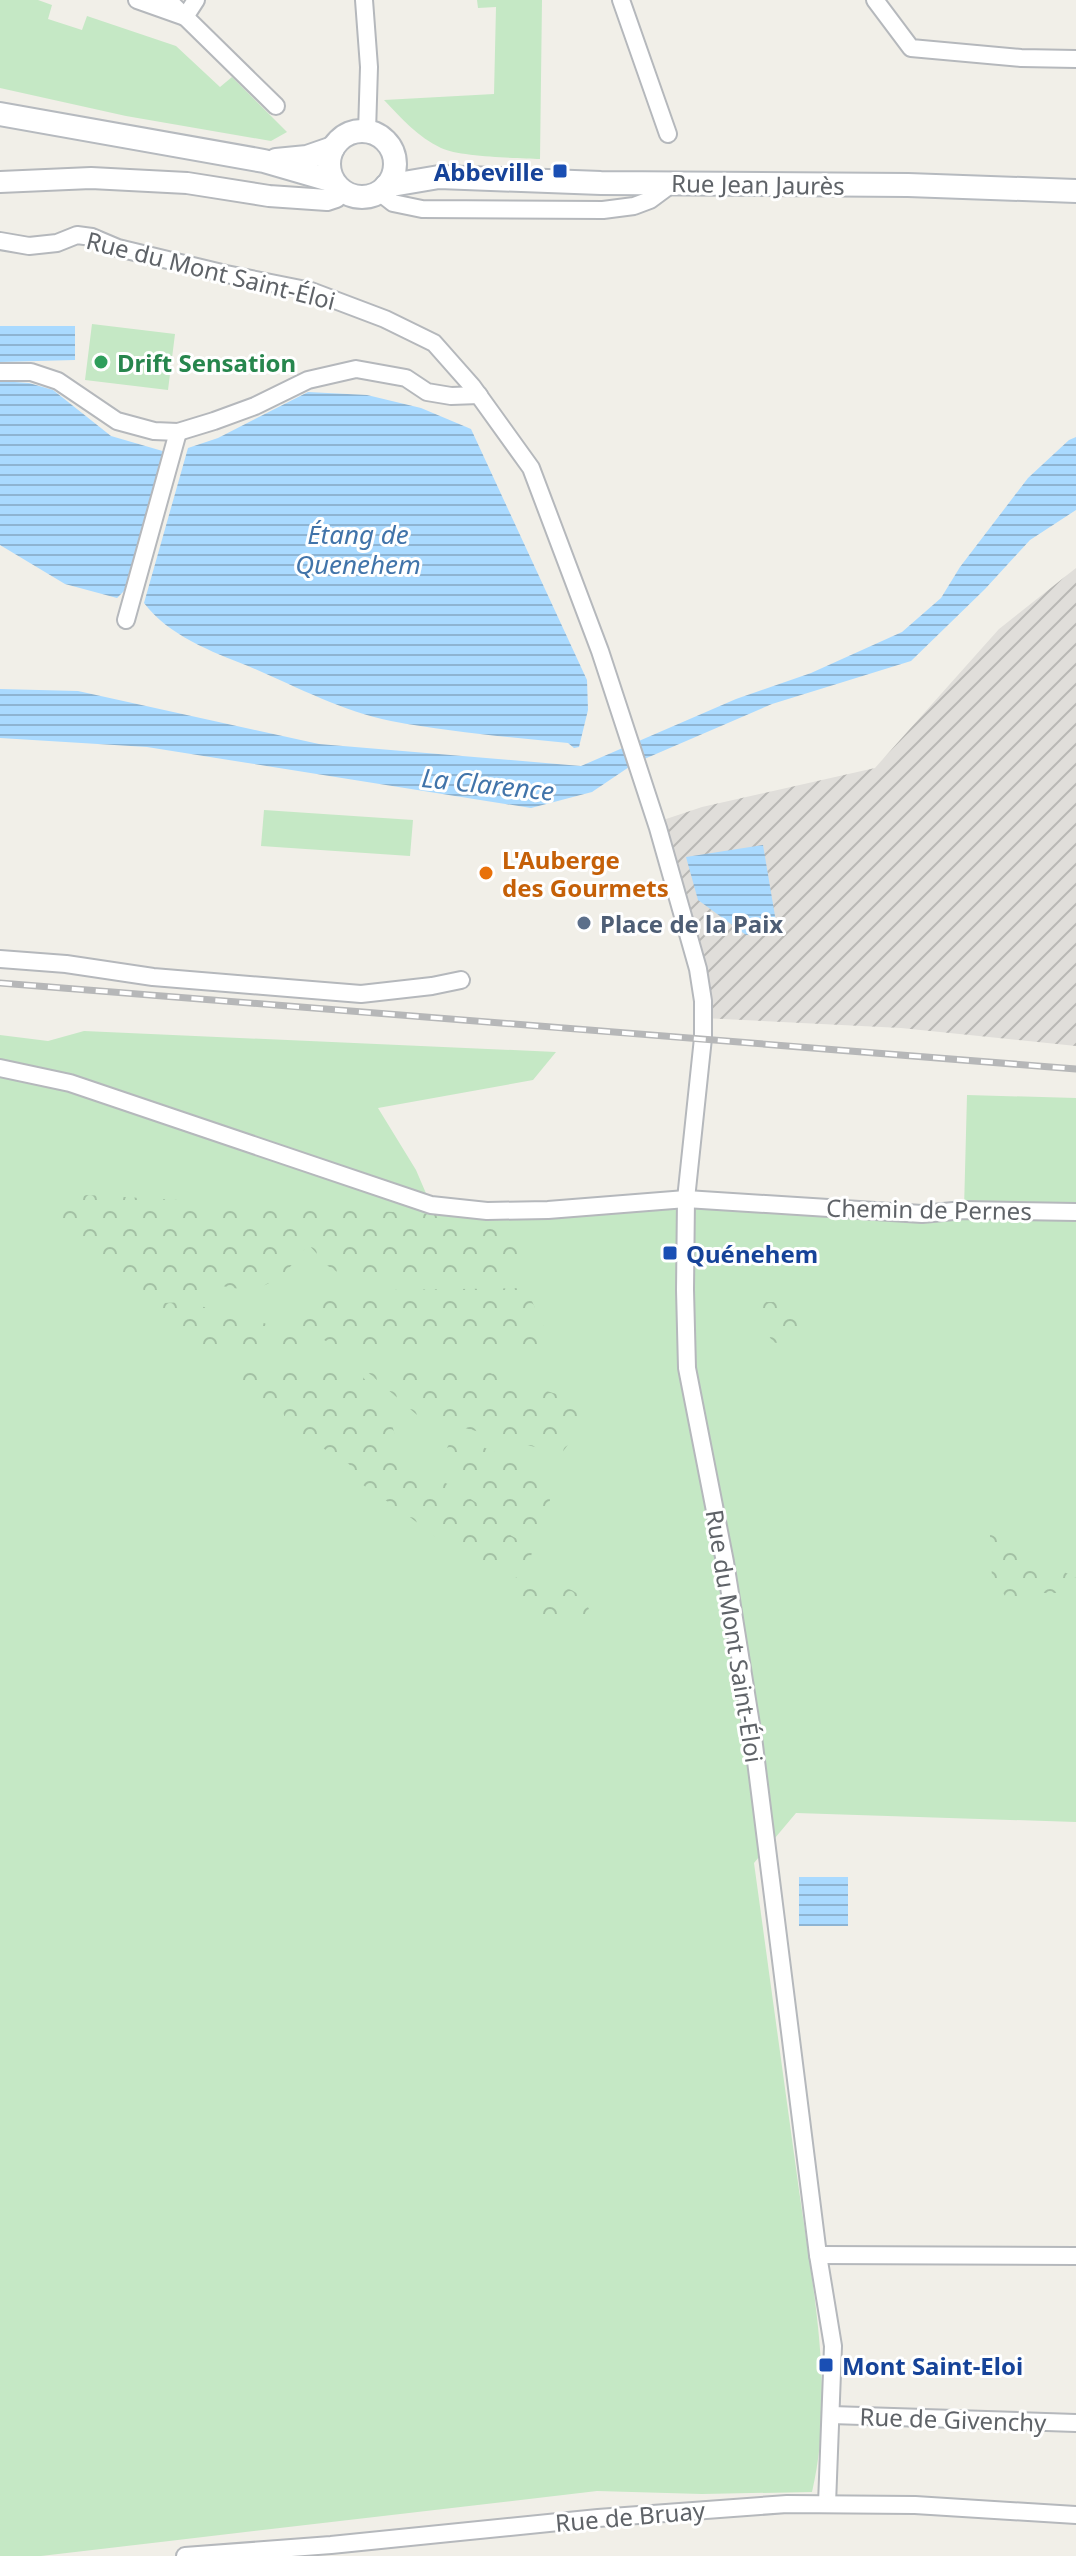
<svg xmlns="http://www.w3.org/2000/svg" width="1076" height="2556" font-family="'Noto Sans',sans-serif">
  <defs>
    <pattern id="industrial-furrows" width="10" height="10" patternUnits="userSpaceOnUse" patternTransform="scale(2)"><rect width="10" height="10" fill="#e0deda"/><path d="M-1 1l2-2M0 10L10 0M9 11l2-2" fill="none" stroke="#b9b8b5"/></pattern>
    <pattern id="forest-crowns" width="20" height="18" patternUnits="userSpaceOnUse" patternTransform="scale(2)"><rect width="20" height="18" fill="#c5e8c5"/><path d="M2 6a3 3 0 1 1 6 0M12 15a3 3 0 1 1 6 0" fill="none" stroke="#a3c0a4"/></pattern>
    <pattern id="water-rules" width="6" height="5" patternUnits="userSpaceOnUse" patternTransform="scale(2)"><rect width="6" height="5" fill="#aadaff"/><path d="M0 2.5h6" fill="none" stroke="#8eb4d2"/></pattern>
  </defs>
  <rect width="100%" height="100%" fill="#f1efe8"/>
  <path fill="url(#industrial-furrows)" d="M1076 568V1046L901 1028 703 1018 658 828 666 819 702 807 875 768 999 629Z"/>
  <g fill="#c5e8c5">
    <path d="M0 0H38L52 5 48 19 82 30 87 16 176 46 220 87 232 77 287 132 271 141 126 116 0 88Z"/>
    <path d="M477 0H542L540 159C518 158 459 157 441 148 418 137 401 118 384 100L494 94 496 7 478 8Z"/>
    <path d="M92 324 175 334 168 390 85 380Z"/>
    <path d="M264 810 413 820 410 856 261 846Z"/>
    <path d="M84 1031 556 1052 533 1080 378 1108 416 1170 431 1205 686 1199 964 1209 967 1095 1076 1098V1822L796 1813 754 1863C769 1972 784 2081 799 2190 813 2289 835 2393 812 2492L702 2494 597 2491 41 2556H0V1035L48 1041Z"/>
  </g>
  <g fill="url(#forest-crowns)">
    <path d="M87 1195 485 1217 519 1241 524 1283 404 1282 378 1278 350 1280 328 1266 308 1244C294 1264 277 1286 250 1289 240 1290 228 1287 218 1285L203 1297 148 1292 110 1273 58 1221 56 1203Z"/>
    <path d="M526 1288 546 1332 539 1354 345 1352 298 1325V1302L302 1295 343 1298 386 1290Z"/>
    <path d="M185 1302 264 1323 327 1352 193 1348 143 1304Z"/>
    <path d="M757 1302H780L801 1318 805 1337 790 1347 773 1342 763 1327 751 1317Z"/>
    <path d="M218 1367 357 1370 387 1406 404 1469 448 1484 492 1513 503 1531 533 1548 529 1565 468 1562 406 1514 360 1483 349 1464 288 1427 283 1412 259 1404 240 1383 230 1380Z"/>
    <path d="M363 1368 481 1370 575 1400 582 1426 561 1454 417 1415Z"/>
    <path d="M451 1440 473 1443 543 1472C553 1499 553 1516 538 1541L466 1480 447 1448Z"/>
    <path d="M990 1534 1076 1578V1599L1068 1593H1041L1037 1603 1024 1604 1017 1609C1005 1600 1003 1589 992 1579Z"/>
    <path d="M527 1575C558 1589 584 1582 593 1621L543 1623 504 1594 511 1579Z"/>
  </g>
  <g fill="url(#water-rules)">
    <path d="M0 326H75V360L0 362Z"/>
    <path d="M0 381 29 383 53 390 111 436 166 452 124 591 117 598 65 584 0 545Z"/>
    <path d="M308 392 367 395 421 408 471 429 587 680 588 710 579 747 574 748 568 743C509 737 449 732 391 721 341 711 295 686 248 666 212 652 168 635 144 603L188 448 218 438Z"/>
    <path d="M1076 437V510L1030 540 985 589 911 661 772 704 635 763 592 792 531 808 147 747 0 738V689L78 691 319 744 581 766 736 699 811 673 902 632 941 598 960 567 1028 478 1069 440Z"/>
    <path d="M763 845 776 922 771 931 746 935 698 900 686 857Z"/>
    <rect x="799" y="1877" width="49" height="49"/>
  </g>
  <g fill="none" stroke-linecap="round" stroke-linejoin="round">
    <g stroke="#b5b8bc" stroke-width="20">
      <g id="minor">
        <path d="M137 0 185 17 196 0"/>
        <path d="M168 0 276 106"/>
        <path d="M364 0 369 67 367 132"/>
        <path d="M621 0 668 134"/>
        <path d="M875 0 911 48 1021 58 1076 59"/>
        <path d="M379 192 393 203 422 209 603 210 634 206 650 200 673 183"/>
        <path d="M0 241 29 246 57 243 77 235 92 237 118 248 226 274 311 291 385 319 434 343 472 386 531 468 600 651 658 828 698 969 703 1001V1038L686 1199 685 1290 687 1368 725 1562 753 1737 818 2255 833 2346 827 2504"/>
        <path d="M0 372H31L58 381 117 421 154 431 178 432 214 421 255 406 308 380 356 369 406 378 427 392 451 396 479 395"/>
        <path d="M126 620 178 432"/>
        <path d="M0 959 66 964 153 977 361 994 432 986 461 980"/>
        <path d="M0 1068 70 1083 431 1205 487 1211 548 1210 686 1199 922 1214 964 1210 1076 1212"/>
        <path d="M818 2255 1076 2256"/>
        <path d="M831 2415 1076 2423"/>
        <path d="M185 2556 331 2545 598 2518 787 2504 915 2505 1076 2515"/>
      </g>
    </g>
    <g stroke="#b5b8bc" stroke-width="24">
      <path id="tertiary" d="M0 182 91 178 187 183 269 196 327 200 336 197 341 190"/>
    </g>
    <g stroke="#b6babf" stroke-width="26">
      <g id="secondary">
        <path d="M0 114 264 161 333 181"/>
        <circle cx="362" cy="164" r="33"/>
        <path d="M276 160 307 157 333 148"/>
        <path d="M386 186 439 177 601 183 908 185 1076 191"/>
      </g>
    </g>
    <use href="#minor" stroke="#fff" stroke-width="16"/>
    <use href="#tertiary" stroke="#fff" stroke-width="20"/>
    <use href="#secondary" stroke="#fff" stroke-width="22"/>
    <g stroke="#b6b7b8" stroke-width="7">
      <path id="rail" d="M0 983 1076 1069"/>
    </g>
    <use href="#rail" stroke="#fff" stroke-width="4" stroke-dasharray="12" stroke-linecap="butt"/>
  </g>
  <g fill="#1a4fb4" stroke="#fff" stroke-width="3">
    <rect x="552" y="163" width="16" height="16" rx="4"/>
    <rect x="662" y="1245" width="16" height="16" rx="4"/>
    <rect x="818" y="2357" width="16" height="16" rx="4"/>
  </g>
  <circle fill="#2e9e5b" stroke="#fff" stroke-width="3" cx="101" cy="362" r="8"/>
  <circle fill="#e8710a" stroke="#fff" stroke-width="3" cx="486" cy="873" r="8"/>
  <circle fill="#5c6f8a" stroke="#fff" stroke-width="3" cx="584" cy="923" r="8"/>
  <g text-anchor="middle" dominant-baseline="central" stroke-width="6" stroke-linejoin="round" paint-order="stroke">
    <g font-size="24" font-weight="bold" fill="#164399" stroke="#fff" text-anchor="start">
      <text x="544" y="171" text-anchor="end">Abbeville</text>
      <text x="686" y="1253">Quénehem</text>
      <text x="842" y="2365">Mont Saint-Eloi</text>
    </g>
    <g font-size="24" fill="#5f6368" stroke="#fff">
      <text transform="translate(758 184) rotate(1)">Rue Jean Jaurès</text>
      <text transform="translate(211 270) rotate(14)">Rue du Mont Saint-Éloi</text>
      <text transform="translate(929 1209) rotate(1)">Chemin de Pernes</text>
      <text transform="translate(735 1636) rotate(81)">Rue du Mont Saint-Éloi</text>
      <text transform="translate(953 2419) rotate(2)">Rue de Givenchy</text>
      <text transform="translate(630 2516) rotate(-5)">Rue de Bruay</text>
    </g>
    <g font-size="24" font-weight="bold" fill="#27864d" stroke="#fff" text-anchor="start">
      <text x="117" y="362">Drift Sensation</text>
    </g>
    <g font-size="24" font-weight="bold" fill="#c56008" stroke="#fff" text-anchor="start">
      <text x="502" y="859">L'Auberge<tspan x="502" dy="28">des Gourmets</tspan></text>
    </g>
    <g font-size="24" font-weight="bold" fill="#4e5e75" stroke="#fff" text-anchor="start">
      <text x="600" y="923">Place de la Paix</text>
    </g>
    <g font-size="26" font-style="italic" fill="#4174aa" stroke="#fff">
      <text x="358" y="534">Étang de<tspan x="358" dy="30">Quenehem</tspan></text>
      <text transform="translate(488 784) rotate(6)">La Clarence</text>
    </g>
  </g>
</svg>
